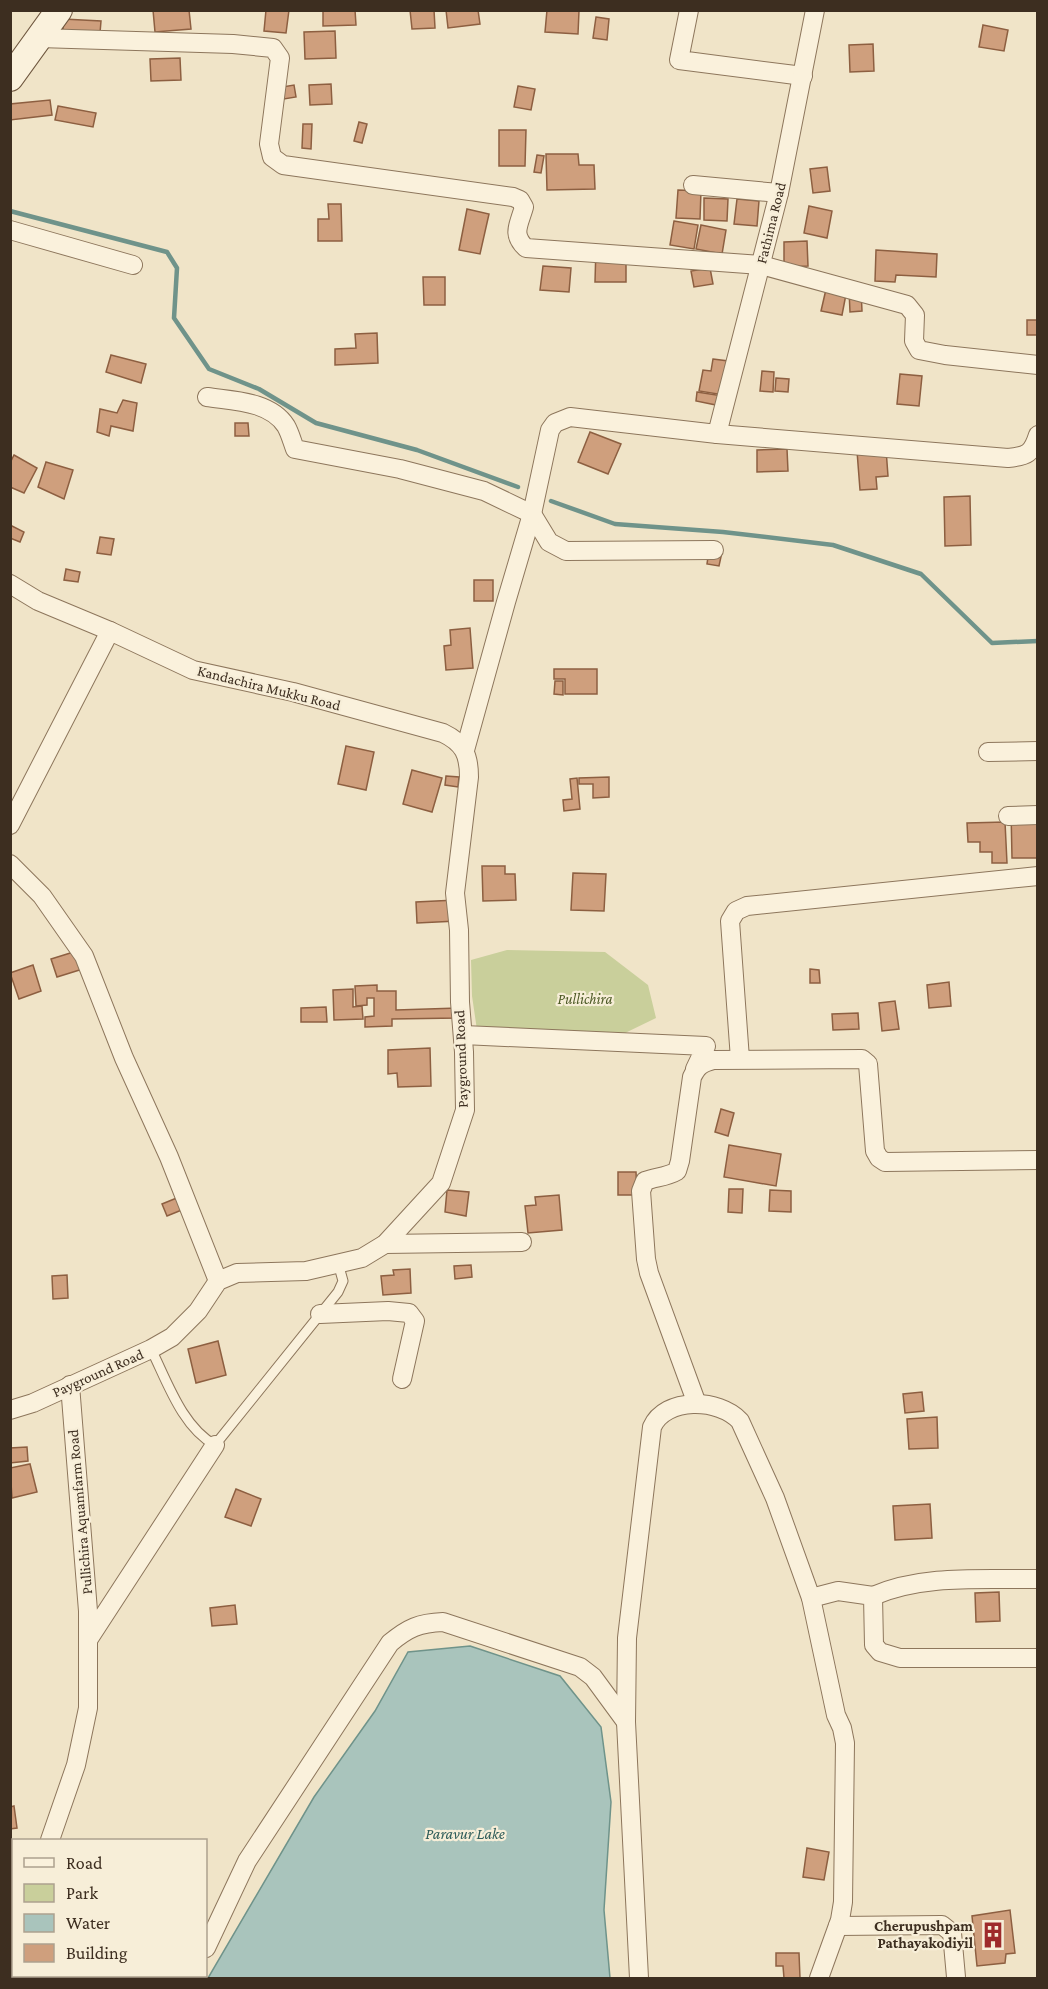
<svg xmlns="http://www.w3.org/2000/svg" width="1048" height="1989" font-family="'Crimson Pro',serif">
  <rect width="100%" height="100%" fill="#f0e4c8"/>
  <path fill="#c9cf9b" d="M507 950 605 952 648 985 656 1018 590 1050 561 1042 477 1030 472 996 471 960Z"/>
  <path fill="#a9c4bc" stroke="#6f938a" stroke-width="1.5" d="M470 1646 560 1676 601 1727 611 1802 604 1910 610 1978H208L314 1797 375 1711 408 1652Z"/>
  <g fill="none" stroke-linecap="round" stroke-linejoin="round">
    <g stroke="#6f938a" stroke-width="4.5">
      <path d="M10 211 167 252 177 268 174 318 209 369 259 389 316 423 417 450 518 487"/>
      <path d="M551 501 615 524 723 532 833 545 921 574 992 643 1038 641"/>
    </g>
  </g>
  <g fill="#cf9f7d" stroke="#8d5f41" stroke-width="1.5">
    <path d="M153 10H189L191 29 155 32Z"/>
    <path d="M266 10H289L286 33 264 31Z"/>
    <path d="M323 10H355L356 25 323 26Z"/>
    <path d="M410 10H434L435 28 412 29Z"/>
    <path d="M446 10H478L480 24 448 28Z"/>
    <path d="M547 10 579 11 578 34 545 32Z"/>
    <path d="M596 17 609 19 607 40 593 38Z"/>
    <path d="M63 19 101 21 100 33 63 32Z"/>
    <path d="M983 25 1008 30 1004 51 979 47Z"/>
    <path d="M335 31 336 58 305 59 304 32Z"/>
    <path d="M873 44 874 71 850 72 849 45Z"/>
    <path d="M180 58 181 80 151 81 150 59Z"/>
    <path d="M331 84 332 104 310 105 309 85Z"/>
    <path d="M294 85 296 97 284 99 282 87Z"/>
    <path d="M518 86 535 89 531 110 514 107Z"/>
    <path d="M50 100 52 115 10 120V104Z"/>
    <path d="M58 106 96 113 93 127 55 120Z"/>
    <path d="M359 122 367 124 362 143 354 141Z"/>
    <path d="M303 124H312L311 149 302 148Z"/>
    <path d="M499 130H526L525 166H499Z"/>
    <path d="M546 154H578L579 165H594L595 189 547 190Z"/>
    <path d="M537 155 544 156 541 173 534 172Z"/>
    <path d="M827 167 830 191 813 193 810 169Z"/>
    <path d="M678 190 701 191 700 219 676 218Z"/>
    <path d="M704 198 728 199 727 221 704 220Z"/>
    <path d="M737 199 759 201 757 226 734 224Z"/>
    <path d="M328 204H341L342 241H318V219H329Z"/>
    <path d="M809 206 832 211 827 238 804 233Z"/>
    <path d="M467 209 489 214 480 254 459 250Z"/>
    <path d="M674 221 698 225 694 249 670 245Z"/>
    <path d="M701 225 726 230 722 254 696 249Z"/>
    <path d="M807 241 808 266 784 267V242Z"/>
    <path d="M596 247H626V282H595Z"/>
    <path d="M876 250 937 254 936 277 896 275 895 282 875 281Z"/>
    <path d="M543 266 571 268 569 292 540 290Z"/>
    <path d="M710 268 713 284 694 287 691 271Z"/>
    <path d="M423 277H445V305H424Z"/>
    <path d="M827 285 847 289 842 315 821 311Z"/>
    <path d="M849 290H861L862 311 850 312Z"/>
    <rect x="1027" y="320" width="11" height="15"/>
    <path d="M377 333 378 363 335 365V349L356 348 355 334Z"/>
    <path d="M111 355 146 364 141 383 106 372Z"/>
    <path d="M713 359 736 362 730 396 699 391 703 370 711 371Z"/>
    <path d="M762 371 774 372 773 392 760 391Z"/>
    <path d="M900 374 922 376 919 406 897 404Z"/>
    <path d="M776 378 789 379 788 392 775 391Z"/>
    <path d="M697 392 723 396 721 406 696 401Z"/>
    <path d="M123 400 137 403 133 431 111 426 109 436 97 432 100 409 117 413Z"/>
    <path d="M235 423H248L249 436H235Z"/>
    <path d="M590 432 621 444 608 474 578 462Z"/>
    <path d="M787 449 788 471 757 472V450Z"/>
    <path d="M886 449 888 476 876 477 877 489 860 490 857 451Z"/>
    <path d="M14 455 37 468 24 493 10 487V463Z"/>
    <path d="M46 462 73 470 64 499 38 487Z"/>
    <path d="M970 496 971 545 945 546 944 497Z"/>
    <path d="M10 525 24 532 20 542 10 538Z"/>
    <path d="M100 537 114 539 111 555 97 553Z"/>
    <path d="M709 550 722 552 719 566 707 564Z"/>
    <path d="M66 569 80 572 78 582 64 580Z"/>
    <rect x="474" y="580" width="19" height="21"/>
    <path d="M470 628 473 668 446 670 444 646 451 645 450 630Z"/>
    <path d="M554 669H597V694H565V679H554Z"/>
    <path d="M555 681H563V695L554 694Z"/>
    <path d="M346 746 374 752 366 790 338 784Z"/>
    <path d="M412 770 442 778 432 812 403 804Z"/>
    <path d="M446 776 459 777 458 787 445 785Z"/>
    <path d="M609 777V797L593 798V784H579V778Z"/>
    <path d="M577 778 580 809 564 811 563 800 572 799 570 779Z"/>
    <path d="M1011 810H1038V858H1012Z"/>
    <path d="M1005 822 1007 863H992V852H980V842H968L967 823Z"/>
    <path d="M482 866H505V874H515L516 900 483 901Z"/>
    <path d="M573 873 606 874 604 911 571 910Z"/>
    <path d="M456 900 457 921 417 923 416 902Z"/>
    <path d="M80 950 86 968 57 977 51 959Z"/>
    <path d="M33 965 41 991 19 999 10 973Z"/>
    <path d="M810 969 819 970 820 983H810Z"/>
    <path d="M949 982 951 1006 929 1008 927 985Z"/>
    <path d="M377 985V991H396V1010L458 1008V1018L392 1019V1026L365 1027V1017L374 1016V998H367V1005L356 1006 355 986Z"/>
    <path d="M353 989V1007L362 1006 363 1019 334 1020 333 990Z"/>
    <path d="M895 1001 899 1029 882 1031 879 1003Z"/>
    <path d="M326 1007 327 1022H301V1008Z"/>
    <path d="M858 1013 859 1029 833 1030 832 1014Z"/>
    <path d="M430 1048 431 1086 398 1087 397 1073 388 1074V1050Z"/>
    <path d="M721 1109 734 1113 728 1136 715 1132Z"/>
    <path d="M729 1145 781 1154 776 1186 724 1177Z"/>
    <path d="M618 1172H636L637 1195H618Z"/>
    <path d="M729 1189H743L742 1213 728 1212Z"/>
    <path d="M447 1190 469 1192 466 1216 445 1212Z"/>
    <path d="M770 1190 791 1191V1212L769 1211Z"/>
    <path d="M184 1195 189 1207 167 1216 162 1204Z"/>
    <path d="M559 1195 562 1230 528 1233 525 1206 536 1205 535 1197Z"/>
    <path d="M471 1265 472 1277 455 1279 454 1266Z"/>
    <path d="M410 1269 411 1293 383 1295 381 1276 394 1275 393 1270Z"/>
    <path d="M67 1275 68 1298 53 1299 52 1276Z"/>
    <path d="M218 1341 226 1375 196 1383 188 1349Z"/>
    <path d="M922 1392 924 1411 905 1413 903 1394Z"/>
    <path d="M937 1417 938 1448 909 1449 907 1419Z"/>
    <path d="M27 1447 28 1461 10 1463V1448Z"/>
    <path d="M30 1464 37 1492 12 1498 10 1468Z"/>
    <path d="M236 1489 261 1499 251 1526 225 1517Z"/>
    <path d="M930 1504 932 1538 895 1540 893 1506Z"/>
    <path d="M999 1592 1000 1621 976 1622 975 1593Z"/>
    <path d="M235 1605 237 1624 212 1626 210 1608Z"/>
    <path d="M14 1806 17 1828 10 1829V1807Z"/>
    <path d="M807 1848 829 1852 824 1880 803 1877Z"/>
    <path d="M1010 1910 1015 1953 1006 1954 1005 1963 977 1966 972 1916Z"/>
    <path d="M776 1953H799L800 1978H784L783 1966H776Z"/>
  </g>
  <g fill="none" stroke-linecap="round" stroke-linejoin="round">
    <g stroke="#8d765c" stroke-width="11">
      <path id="service" d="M151 1349C167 1381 182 1427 215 1445L338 1292 343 1281 338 1263"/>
    </g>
    <g stroke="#8d765c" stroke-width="20">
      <g id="minor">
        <path d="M689 10 679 60 803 76"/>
        <path d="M39 38 233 44 273 48 280 58 269 144 272 157 283 165 513 197 520 200 524 207C519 225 511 234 526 248L761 265 907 305 915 315 914 341 919 350 945 355 1038 365"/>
        <path d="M693 185 779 193"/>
        <path d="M10 230 133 265"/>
        <path d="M207 397C233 401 270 401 286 426 290 433 292 441 295 449L400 469 484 491 532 514 549 542 566 551 714 550"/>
        <path d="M717 434 779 193 815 10"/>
        <path d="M10 584 38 601 110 631 193 670 293 692 443 733C464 743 469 755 469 777L455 893 459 930 460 1002 464 1052 465 1110 441 1183 385 1244 362 1258 306 1271 237 1273 218 1281 198 1311 172 1337 151 1349 33 1403 10 1410"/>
        <path d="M465 750 506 602 532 514 550 430 555 423 570 417 717 434 1008 458C1027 456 1032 454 1038 435"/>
        <path d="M988 752 1038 751"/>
        <path d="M1008 816 1038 815"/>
        <path d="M10 825 110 631"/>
        <path d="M10 864 42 896 84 956 124 1058 169 1157 218 1281"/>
        <path d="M463 1035 706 1046 695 1069"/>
        <path d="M740 1059 730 921 736 911 747 906 1038 876"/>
        <path d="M385 1244 522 1242"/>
        <path d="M320 1314 388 1311 409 1313 415 1321 402 1379"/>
        <path d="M697 1404 649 1273 646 1259 641 1191 645 1181C656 1177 667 1177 677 1171L680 1161 692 1077C697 1066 702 1063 713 1060L862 1059 868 1064 875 1151 879 1158 885 1162 1038 1160"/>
        <path d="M873 1596C924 1574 983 1580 1038 1579"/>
        <path d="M811 1598 838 1591 873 1596 874 1645 880 1652 900 1658H1038"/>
        <path d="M88 1640 215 1445"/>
        <path d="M50 1840 76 1765 88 1708V1611L70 1385"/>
        <path d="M838 1926 942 1925 952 1933 956 1977"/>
        <path d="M206 1948 247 1861 390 1643C408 1628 419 1623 443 1622L580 1667 593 1677 626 1722"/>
        <path d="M10 1959H14"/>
        <path d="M16 1978 17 1976"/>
        <path d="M191 1978 192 1976"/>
        <path d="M639 1978 626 1722 627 1638 652 1427C665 1397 719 1398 740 1421L775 1498 811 1598 836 1715 842 1728 845 1743 843 1902 840 1920 819 1978"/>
      </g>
    </g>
    <g stroke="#6f573f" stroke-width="28">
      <path id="secondary" d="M10 78 59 10"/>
    </g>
    <use href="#service" stroke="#faf1dc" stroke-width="9"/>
    <use href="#minor" stroke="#faf1dc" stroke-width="18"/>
    <use href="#secondary" stroke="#faf1dc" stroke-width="26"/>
  </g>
  <defs>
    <g id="building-bare" transform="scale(2.07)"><path d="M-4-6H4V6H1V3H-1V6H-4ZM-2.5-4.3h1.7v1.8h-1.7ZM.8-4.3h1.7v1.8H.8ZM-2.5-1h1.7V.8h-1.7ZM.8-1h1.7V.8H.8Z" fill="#9e2a2b" stroke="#f7eed8" stroke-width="2.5" paint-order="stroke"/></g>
  </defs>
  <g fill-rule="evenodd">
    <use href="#building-bare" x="993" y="1935"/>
  </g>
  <g text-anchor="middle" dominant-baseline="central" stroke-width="4.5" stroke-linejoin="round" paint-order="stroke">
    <g font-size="15" fill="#3d2e20" stroke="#f7eed8">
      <text transform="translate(771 223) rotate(-76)">Fathima Road</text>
      <text transform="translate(269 688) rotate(14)">Kandachira Mukku Road</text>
      <text transform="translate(461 1059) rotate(-92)">Payground Road</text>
      <text transform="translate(98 1373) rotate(-24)">Payground Road</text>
      <text transform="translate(80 1512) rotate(-95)">Pullichira Aquamfarm Road</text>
    </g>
    <g font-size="15" font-style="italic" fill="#4d5a26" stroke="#f7eed8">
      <text x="585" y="999">Pullichira</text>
    </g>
    <g font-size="15" font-weight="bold" fill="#3d2e20" stroke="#f7eed8" text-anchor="end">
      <text x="973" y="1926">Cherupushpam<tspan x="973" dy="17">Pathayakodiyil</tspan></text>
    </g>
    <g font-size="16" font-style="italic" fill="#2f5d5a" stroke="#f7eed8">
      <text x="465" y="1833">Paravur Lake</text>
    </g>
  </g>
  <rect width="1048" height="1989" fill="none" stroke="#3d2e20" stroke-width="24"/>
  <rect x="12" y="1839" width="195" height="138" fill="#f7eed8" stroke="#ada18e" stroke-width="1.5"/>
  <rect x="24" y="1858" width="30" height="9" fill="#faf1dc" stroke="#ada18e" stroke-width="1.5"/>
  <text x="66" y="1869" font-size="18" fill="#3d2e20">Road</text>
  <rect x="24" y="1884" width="30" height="18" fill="#c9cf9b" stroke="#ada18e" stroke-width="1.5"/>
  <text x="66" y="1899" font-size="18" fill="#3d2e20">Park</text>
  <rect x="24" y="1914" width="30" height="18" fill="#a9c4bc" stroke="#ada18e" stroke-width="1.5"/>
  <text x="66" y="1929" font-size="18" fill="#3d2e20">Water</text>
  <rect x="24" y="1944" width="30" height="18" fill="#cf9f7d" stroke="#ada18e" stroke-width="1.5"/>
  <text x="66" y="1959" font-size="18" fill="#3d2e20">Building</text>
</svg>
